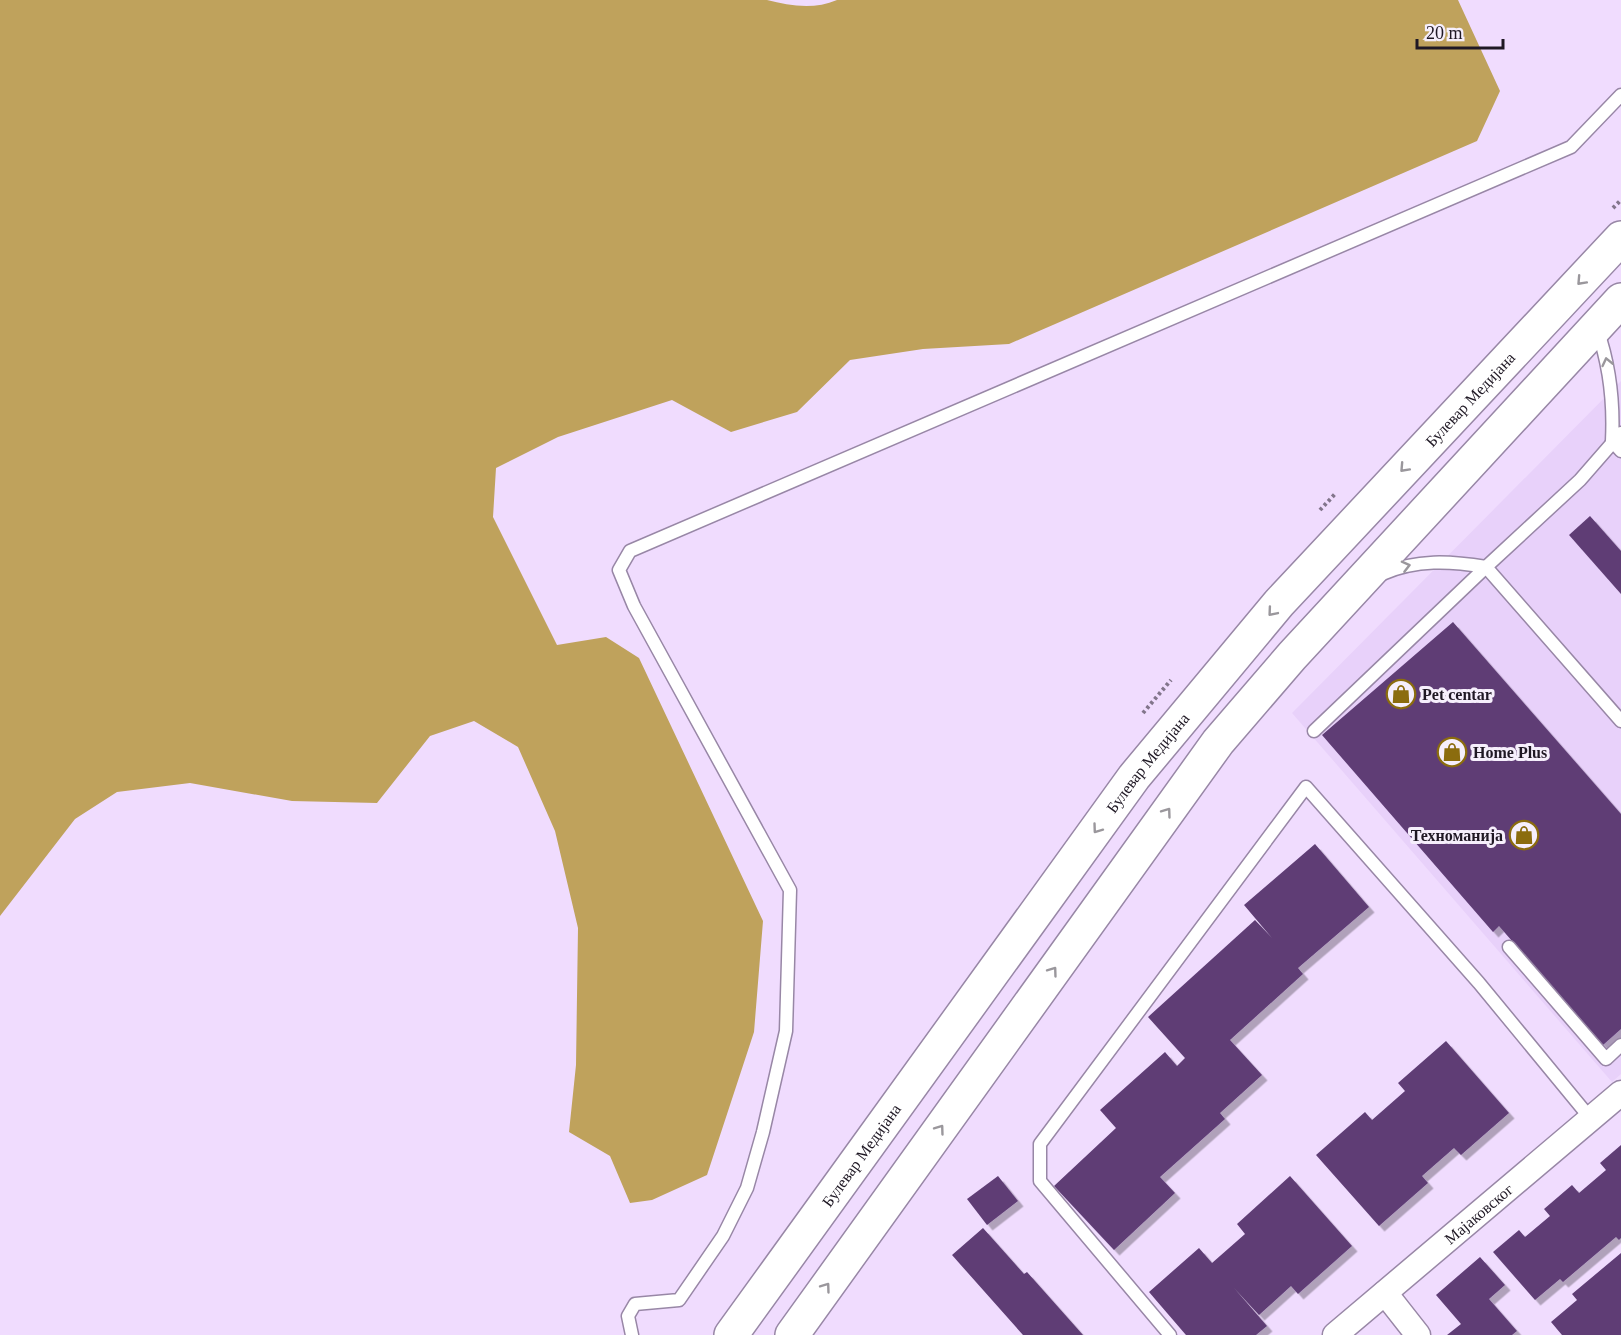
<svg xmlns="http://www.w3.org/2000/svg" width="1621" height="1335" font-family="Georgia,serif">
  <defs>
    <filter id="shadow"><feDropShadow dx="5.5" dy="5.5" stdDeviation="0" flood-color="#0004"/></filter>
  </defs>
  <rect width="100%" height="100%" fill="#f0dcfe"/>
  <path fill="#e8d1fa" d="M1621 381V1074L1612 1082 1292 713Z"/>
  <path fill="#bfa25c" d="M0 0H767C790 6 814 10 837 0H1458L1500 91 1477 141 1009 344 923 349 850 360 797 412 731 432 672 400 558 437 496 468 493 517 557 645 606 637 639 658 763 921 754 1032 707 1175 652 1200 630 1203 610 1156 569 1132 576 1065 578 928 555 831 518 747 474 721 430 736 377 803 292 801 190 783 117 792 75 819 0 916Z"/>
  <g fill="#5f3e75" filter="url(#shadow)">
    <path d="M1590 516 1621 551V594L1569 535Z"/>
    <path d="M1453 622 1621 814V1029L1603 1045 1499 926 1493 932 1322 735Z"/>
    <path d="M1315 844 1369 907 1298 968 1303 974 1230 1040 1262 1075 1220 1113 1225 1119 1160 1177 1175 1193 1114 1250 1054 1186 1116 1128 1100 1110 1165 1052 1177 1066 1185 1058 1148 1017 1255 920 1272 938 1244 905Z"/>
    <path d="M1446 1041 1509 1113 1461 1155 1454 1148 1422 1176 1428 1183 1379 1226 1316 1155 1365 1112 1372 1120 1405 1091 1398 1083Z"/>
    <path d="M1621 1145V1238L1619 1240 1616 1237 1563 1282 1560 1279 1535 1300 1493 1252 1519 1230 1525 1237 1550 1216 1544 1209 1572 1185 1579 1193 1606 1170 1600 1163Z"/>
    <path d="M998 1176 1018 1201 987 1225 967 1199Z"/>
    <path d="M1290 1176 1352 1246 1298 1294 1291 1286 1259 1315 1234 1288 1267 1326 1256 1335H1186L1149 1292 1199 1248 1212 1263 1245 1234 1237 1224Z"/>
    <path d="M983 1228 1024 1274 1027 1272 1083 1335H1023L952 1255Z"/>
    <path d="M1621 1253V1335H1562L1551 1322 1577 1300 1572 1294Z"/>
    <path d="M1480 1257 1505 1285 1489 1299 1517 1331 1512 1335H1447L1461 1324 1436 1295Z"/>
  </g>
  <g fill="none" stroke-linecap="round" stroke-linejoin="round">
    <g stroke="#9887a6" stroke-width="15">
      <g id="lane">
        <path d="M1597 329C1610 366 1614 402 1612 441L1621 451"/>
        <path d="M1382 574C1417 559 1450 561 1486 567L1621 721"/>
        <path d="M1314 731 1486 567 1580 480 1621 433"/>
        <path d="M1509 947 1606 1059 1621 1045"/>
        <path d="M632 1335 628 1316 635 1304 679 1300 723 1236 747 1188 763 1132 786 1031 790 890 634 606 619 570 630 551 1571 147 1621 95"/>
        <path d="M1170 1335 1040 1181V1144L1306 787 1479 983 1591 1119"/>
      </g>
    </g>
    <g stroke="#9887a6" stroke-width="27">
      <g id="street">
        <path d="M1385 1293 1418 1335"/>
        <path id="s1" d="M1335 1335 1621 1093"/>
      </g>
    </g>
    <g stroke="#9887a6" stroke-width="36">
      <g id="secondary">
        <path id="s2" d="M731 1335 1134 777 1279 603 1621 238"/>
        <path d="M792 1335 1218 742 1292 656 1621 300"/>
      </g>
    </g>
    <g stroke="#82758b" stroke-width="4" stroke-dasharray="3 3" stroke-linecap="butt">
      <path d="M1613 208 1621 200"/>
      <path d="M1320 510 1336 493"/>
      <path d="M1143 713 1171 680"/>
    </g>
    <use href="#lane" stroke="#fff" stroke-width="12"/>
    <use href="#street" stroke="#fff" stroke-width="24"/>
    <use href="#secondary" stroke="#fff" stroke-width="33"/>
  </g>
  <defs><path id="oneway-chevron" d="M-2-3.5L2.5 0L-2 3.5" fill="none" stroke-width="1.6" stroke-linecap="round" stroke-linejoin="round" transform="scale(1.5)"/></defs>
  <g stroke="#9a979c">
    <use href="#oneway-chevron" transform="translate(1581 281) rotate(133)"/>
    <use href="#oneway-chevron" transform="translate(1607 362) rotate(-103)"/>
    <use href="#oneway-chevron" transform="translate(1404 468) rotate(133)"/>
    <use href="#oneway-chevron" transform="translate(1406 566) rotate(-14)"/>
    <use href="#oneway-chevron" transform="translate(1272 612) rotate(130)"/>
    <use href="#oneway-chevron" transform="translate(1167 812) rotate(-54)"/>
    <use href="#oneway-chevron" transform="translate(1097 829) rotate(126)"/>
    <use href="#oneway-chevron" transform="translate(1053 971) rotate(-54)"/>
    <use href="#oneway-chevron" transform="translate(940 1129) rotate(-54)"/>
    <use href="#oneway-chevron" transform="translate(826 1287) rotate(-54)"/>
  </g>
  <defs>
    <g id="shop-ring" transform="scale(1.5)"><circle r="9.5" fill="#f6effc" stroke="#8b6c0e" stroke-width="1.5"/><path d="M-5-2.5h2.3a2.7 3.5 0 0 1 5.4 0H5L5.5 6h-11ZM-1.5-2.5h3a1.5 2.3 0 0 0-3 0Z" fill="#8b6c0e"/></g>
  </defs>
  <g fill-rule="evenodd">
    <use href="#shop-ring" x="1401" y="694"/>
    <use href="#shop-ring" x="1452" y="752"/>
    <use href="#shop-ring" x="1524" y="835"/>
  </g>
  <g text-anchor="middle" dominant-baseline="central" stroke-width="6" stroke-linejoin="round" paint-order="stroke">
    <g font-size="16" fill="#1f1824" stroke="#f6effc">
      <text stroke="none"><textPath href="#s2" startOffset="1194">Булевар Медијана</textPath></text>
      <text stroke="none"><textPath href="#s2" startOffset="708">Булевар Медијана</textPath></text>
      <text stroke="none"><textPath href="#s2" startOffset="222">Булевар Медијана</textPath></text>
      <text stroke="none"><textPath href="#s1" startOffset="188">Мајаковског</textPath></text>
    </g>
    <g font-size="16" font-weight="bold" fill="#1f1824" stroke="#f6effc" text-anchor="start">
      <text x="1422" y="694">Pet centar</text>
      <text x="1473" y="752">Home Plus</text>
      <text x="1503" y="835" text-anchor="end">Техноманија</text>
    </g>
  </g>
  <path d="M1417 39v9h86v-9" fill="none" stroke="#1f1824" stroke-width="3"/>
  <text x="1426" y="39" font-size="18" fill="#1f1824" stroke="#f6effc" stroke-width="4.5" paint-order="stroke">20 m</text>
</svg>
